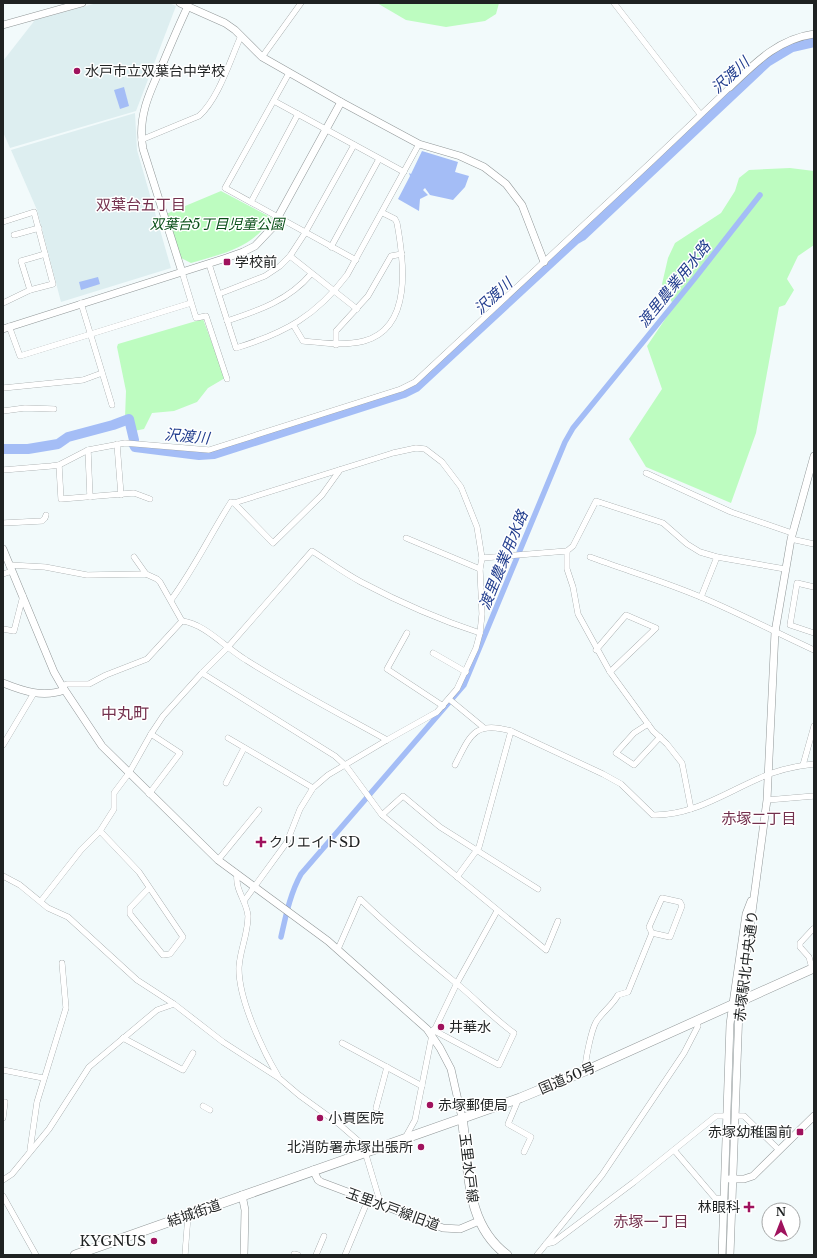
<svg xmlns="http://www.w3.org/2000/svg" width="817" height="1258" font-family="'Libre Baskerville','Noto Sans JP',serif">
  <rect width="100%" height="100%" fill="#f2fafb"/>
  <g fill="#ddeef0">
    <path d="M97 3H169L176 6 136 111 10 148 3 132V61L35 20Z"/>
    <path d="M135 113 137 150 171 268 61 302 37 210 11 150Z"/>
  </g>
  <g fill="#bdfcc0">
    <path d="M377 3H499L496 14 485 21 446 27 406 20Z"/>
    <path d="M790 168 814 171V245L798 256 787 279 794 290 785 305 779 307 756 433 731 503 646 467 629 439 662 389 647 346 674 306 662 284 668 258 675 243 721 213 735 191 739 178 749 170Z"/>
    <path d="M221 191 272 218C251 249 224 253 191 263L181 258 166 214Z"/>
    <path d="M203 319 225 378 208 388 197 402 174 411 152 413 144 429 134 431 132 416 125 418 126 391 117 347 118 344Z"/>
  </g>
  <g fill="#a4bdf6">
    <path d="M124 87 129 106 120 109 114 90Z"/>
    <path d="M422 151 458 162 455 172 469 176 465 187 453 200 430 195 425 188 423 190 428 195 420 199 419 211 398 199 410 176 409 173 411 174Z"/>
    <path d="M98 277 100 284 81 290 79 282Z"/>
  </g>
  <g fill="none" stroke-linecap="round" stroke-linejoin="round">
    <path stroke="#a4bdf6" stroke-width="5.5" d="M281 937C286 915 290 894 301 874L464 685 565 442 573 428 695 278 760 195"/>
    <g stroke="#a4bdf6" stroke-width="10">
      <path d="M134 445 135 447 199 455 214 454 404 393 416 387 575 240 582 236 767 62 792 47 814 42"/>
      <path d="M3 449H28L58 444 68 437 113 425 129 419 134 440"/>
    </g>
    <g stroke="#919798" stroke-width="6">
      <g id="minor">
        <path d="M614 3 700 114"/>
        <path d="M262 57 301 3"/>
        <path d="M289 73 225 188 356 260"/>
        <path d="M274 101 404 172"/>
        <path d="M141 140 199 116C219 98 230 60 241 36"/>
        <path d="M251 202 298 114"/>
        <path d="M3 222 34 212 53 284 30 290 3 303"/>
        <path d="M14 235 39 228"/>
        <path d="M331 247 379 159"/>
        <path d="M290 256 357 309"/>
        <path d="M209 264 236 348C285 333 316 316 347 275L419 144"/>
        <path d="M182 272 196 318 206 316 227 379"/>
        <path d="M30 290 21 261 45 254"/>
        <path d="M219 294 265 276 280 266 290 256 305 233 354 145"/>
        <path d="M81 303 112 405"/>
        <path d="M227 321C260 310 289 300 311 274"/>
        <path d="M9 326 20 356 191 303"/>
        <path d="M294 326 303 341C323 343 344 346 364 341 413 328 404 261 397 223L395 219 383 213"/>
        <path d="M336 345V331L368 296 391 256 402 254"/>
        <path d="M3 388 83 380 102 373"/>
        <path d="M3 411 25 408 54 409"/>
        <path d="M117 444 121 495"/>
        <path d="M88 450 90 497"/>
        <path d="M59 465 61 499 134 493 150 499"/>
        <path d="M3 470 51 466 59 465 88 450 125 443 209 450 401 389 415 382 649 164 730 87"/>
        <path d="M646 473 731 512 792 533"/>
        <path d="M234 503 273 543 322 495 340 470"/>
        <path d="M3 523 42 521 45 518 46 515"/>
        <path d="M406 538 480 569"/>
        <path d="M791 539 814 544"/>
        <path d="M567 551V569L573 587 578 614 610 672 653 731 667 744 682 763 691 809"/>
        <path d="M134 557 146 574"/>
        <path d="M590 557C628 571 666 582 703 598 741 614 777 633 814 650"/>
        <path d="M482 558 567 551 573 546 596 501 663 523 687 544 700 552 717 557 785 569"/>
        <path d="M9 565 45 567 87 575 146 574 157 579 160 582 182 621"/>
        <path d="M3 574 12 571"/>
        <path d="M814 587 797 583 790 625 814 633"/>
        <path d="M701 597 717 557"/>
        <path d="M171 600C194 569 210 535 231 502L234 503 393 453 416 448 425 449 442 462 461 487 477 527 482 558 480 569 482 614 480 633 476 648 457 689 437 712 387 740 328 775 313 788 300 809 287 842 244 901"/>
        <path d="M182 621C204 623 227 649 246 660 292 689 340 714 387 740"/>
        <path d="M3 629 14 631 23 596"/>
        <path d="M407 633 387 669 443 706"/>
        <path d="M596 650 626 615 656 628 610 672"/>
        <path d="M433 653 466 672"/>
        <path d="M202 673 335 756 346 766 382 815 546 950 558 921"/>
        <path d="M62 686 67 684H89L106 675 147 659 182 621"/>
        <path d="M449 699 483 727"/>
        <path d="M648 724 634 733 616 753 634 765 660 737"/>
        <path d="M228 738 313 788"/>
        <path d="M3 745 34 693"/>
        <path d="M455 765C470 736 474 720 511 731L603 774 621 784 653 815C692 816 725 793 760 778 777 770 796 766 814 764"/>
        <path d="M803 765 814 726"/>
        <path d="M226 783 244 748"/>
        <path d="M149 794 180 753 151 734"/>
        <path d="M767 800 814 796"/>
        <path d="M382 815 403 796 440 827 538 889"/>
        <path d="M100 831 139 872 183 937 170 954 163 955 130 914V908L149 888"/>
        <path d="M218 860 259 810"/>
        <path d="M237 875C235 890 247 902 248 916 248 934 240 950 239 967 238 998 262 1049 278 1076"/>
        <path d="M3 876 20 885 48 908 68 917 137 980 174 1004 223 1042 279 1078 299 1095 339 1124 363 1145 381 1205"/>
        <path d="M457 877 479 847 511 731"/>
        <path d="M41 901 81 850 100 831 114 809V793L129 773 151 734 163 716 202 673 228 647 312 551C328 561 344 573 361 582 399 602 440 620 480 633"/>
        <path d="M338 949 360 899C391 929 423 956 456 983 476 999 493 1018 514 1033L499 1065 433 1030"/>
        <path d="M812 968 809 957 800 947V943L813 929"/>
        <path d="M123 1038 183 1070 193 1053"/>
        <path d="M342 1043 422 1086"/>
        <path d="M3 1070 43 1078"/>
        <path d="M585 1071C585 1061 591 1031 596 1022 602 1012 612 1006 618 995L628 992 652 933 649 927 662 898 680 902 682 906 670 937 652 933"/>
        <path d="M519 1098 508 1124 531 1137 524 1152"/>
        <path d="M3 1102H5L3 1118"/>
        <path d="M203 1106 210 1110"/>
        <path d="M376 1108 387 1067"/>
        <path d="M736 1116H744L779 1150"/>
        <path d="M405 1138 415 1120 432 1035 457 983 497 911"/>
        <path d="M30 1150 37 1102 66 1008 62 963"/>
        <path d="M674 1150 715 1198 724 1199"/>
        <path d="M3 1180 12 1174 49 1129 89 1067 157 1010 174 1004"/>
        <path d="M3 1196 36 1255"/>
        <path d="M546 1244 554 1242 634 1182 716 1116H727"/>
        <path d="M294 1254 298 1255"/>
        <path d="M185 1255 188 1215"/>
        <path d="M316 1255 324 1236"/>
        <path d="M345 1255 368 1200"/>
        <path d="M537 1255 602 1175 684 1053 698 1026 696 1020"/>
      </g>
    </g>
    <g stroke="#919798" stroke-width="8">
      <g id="tertiary">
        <path d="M180 3 225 23 235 30 262 57 341 102 419 144 460 156 484 167 506 184 522 205 544 262"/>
        <path d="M3 25 82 3"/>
        <path d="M730 87C755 63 778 39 814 34"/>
        <path d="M182 272 143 149C137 117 150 91 163 63 171 44 179 25 188 6"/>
        <path d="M3 329 226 258 243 252 255 246 272 228 341 102"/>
        <path d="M3 549 54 672 62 686 102 746 218 860 328 941 427 1029 440 1048 451 1069 462 1118"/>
        <path d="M3 683C23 691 43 698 64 690"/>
        <path d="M313 1170 318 1180 321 1182 443 1228 460 1229 479 1221"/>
        <path d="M729 1179H744L753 1176 814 1116"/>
        <path d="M242 1195 245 1210 244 1255"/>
        <path d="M722 1255 730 1024 746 914 751 901"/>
        <path d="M730 1255 739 1009 767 800 775 632 791 539 814 456"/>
      </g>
    </g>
    <g stroke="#919798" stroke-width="10">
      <path id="primary" d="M462 1118C470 1167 463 1222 507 1255"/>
    </g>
    <g stroke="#919798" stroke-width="10">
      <path id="trunk" d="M75 1255 520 1098 585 1071 814 968"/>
    </g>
    <use href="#minor" stroke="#fff" stroke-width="5.5"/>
    <use href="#tertiary" stroke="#fff" stroke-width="7"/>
    <use href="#primary" stroke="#fff" stroke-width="9"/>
    <use href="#trunk" stroke="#fff" stroke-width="9"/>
  </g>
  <g fill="#9f125d" stroke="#fff" stroke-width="1.5">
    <circle cx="77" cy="71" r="4"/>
    <rect x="223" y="258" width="8" height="8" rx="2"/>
    <path d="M259 836h4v4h4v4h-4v4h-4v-4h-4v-4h4z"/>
    <circle cx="441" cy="1027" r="4"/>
    <circle cx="430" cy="1105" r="4"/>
    <circle cx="320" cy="1118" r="4"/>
    <rect x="796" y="1128" width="8" height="8" rx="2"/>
    <circle cx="421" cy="1147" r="4"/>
    <path d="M747 1201h4v4h4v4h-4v4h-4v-4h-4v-4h4z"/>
    <circle cx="154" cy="1241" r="4"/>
  </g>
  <g text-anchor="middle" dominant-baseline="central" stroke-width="3" stroke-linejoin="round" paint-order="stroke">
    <g font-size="14" fill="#1f2222" stroke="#fff" text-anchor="start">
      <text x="85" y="71">水戸市立双葉台中学校</text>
      <text x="235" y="262">学校前</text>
      <text x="269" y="842">クリエイトSD</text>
      <text x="449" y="1027">井華水</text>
      <text x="438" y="1105">赤塚郵便局</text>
      <text x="328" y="1118">小貫医院</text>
      <text x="792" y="1132" text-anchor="end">赤塚幼稚園前</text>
      <text x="413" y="1147" text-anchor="end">北消防署赤塚出張所</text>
      <text x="740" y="1207" text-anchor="end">林眼科</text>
      <text x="146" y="1241" text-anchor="end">KYGNUS</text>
    </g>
    <g font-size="14" font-style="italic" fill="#074e16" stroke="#fff">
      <text x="217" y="224">双葉台5丁目児童公園</text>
    </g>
    <g font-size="14" fill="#1f2222" stroke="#fff">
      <text transform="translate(746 966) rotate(-83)">赤塚駅北中央通り</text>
      <text transform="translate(567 1078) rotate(-23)">国道50号</text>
      <text transform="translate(469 1168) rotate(83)">玉里水戸線</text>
      <text transform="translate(393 1209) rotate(20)">玉里水戸線旧道</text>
      <text transform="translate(194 1213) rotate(-19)">結城街道</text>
    </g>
    <g font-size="15" font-style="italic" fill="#223e8e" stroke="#fff">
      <text transform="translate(730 75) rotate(-43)">沢渡川</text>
      <text transform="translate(674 284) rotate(-51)">渡里農業用水路</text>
      <text transform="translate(493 296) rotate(-43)">沢渡川</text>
      <text transform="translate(187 436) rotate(5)">沢渡川</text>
      <text transform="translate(503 560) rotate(-68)">渡里農業用水路</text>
    </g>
    <g font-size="15" fill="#73304d" stroke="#fff">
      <text x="141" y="204">双葉台五丁目</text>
      <text x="759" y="818">赤塚二丁目</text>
      <text x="651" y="1221">赤塚一丁目</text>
    </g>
    <g font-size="16" fill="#73304d" stroke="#fff">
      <text x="125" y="713">中丸町</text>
    </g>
  </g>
  <rect width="817" height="1258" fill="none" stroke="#1f2222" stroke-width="8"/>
  <g transform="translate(781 1222)"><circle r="19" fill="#ffffff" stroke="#a5a7a7"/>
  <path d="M0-3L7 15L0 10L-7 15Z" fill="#9f125d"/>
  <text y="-6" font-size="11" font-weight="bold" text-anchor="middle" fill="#1f2222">N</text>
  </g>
</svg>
